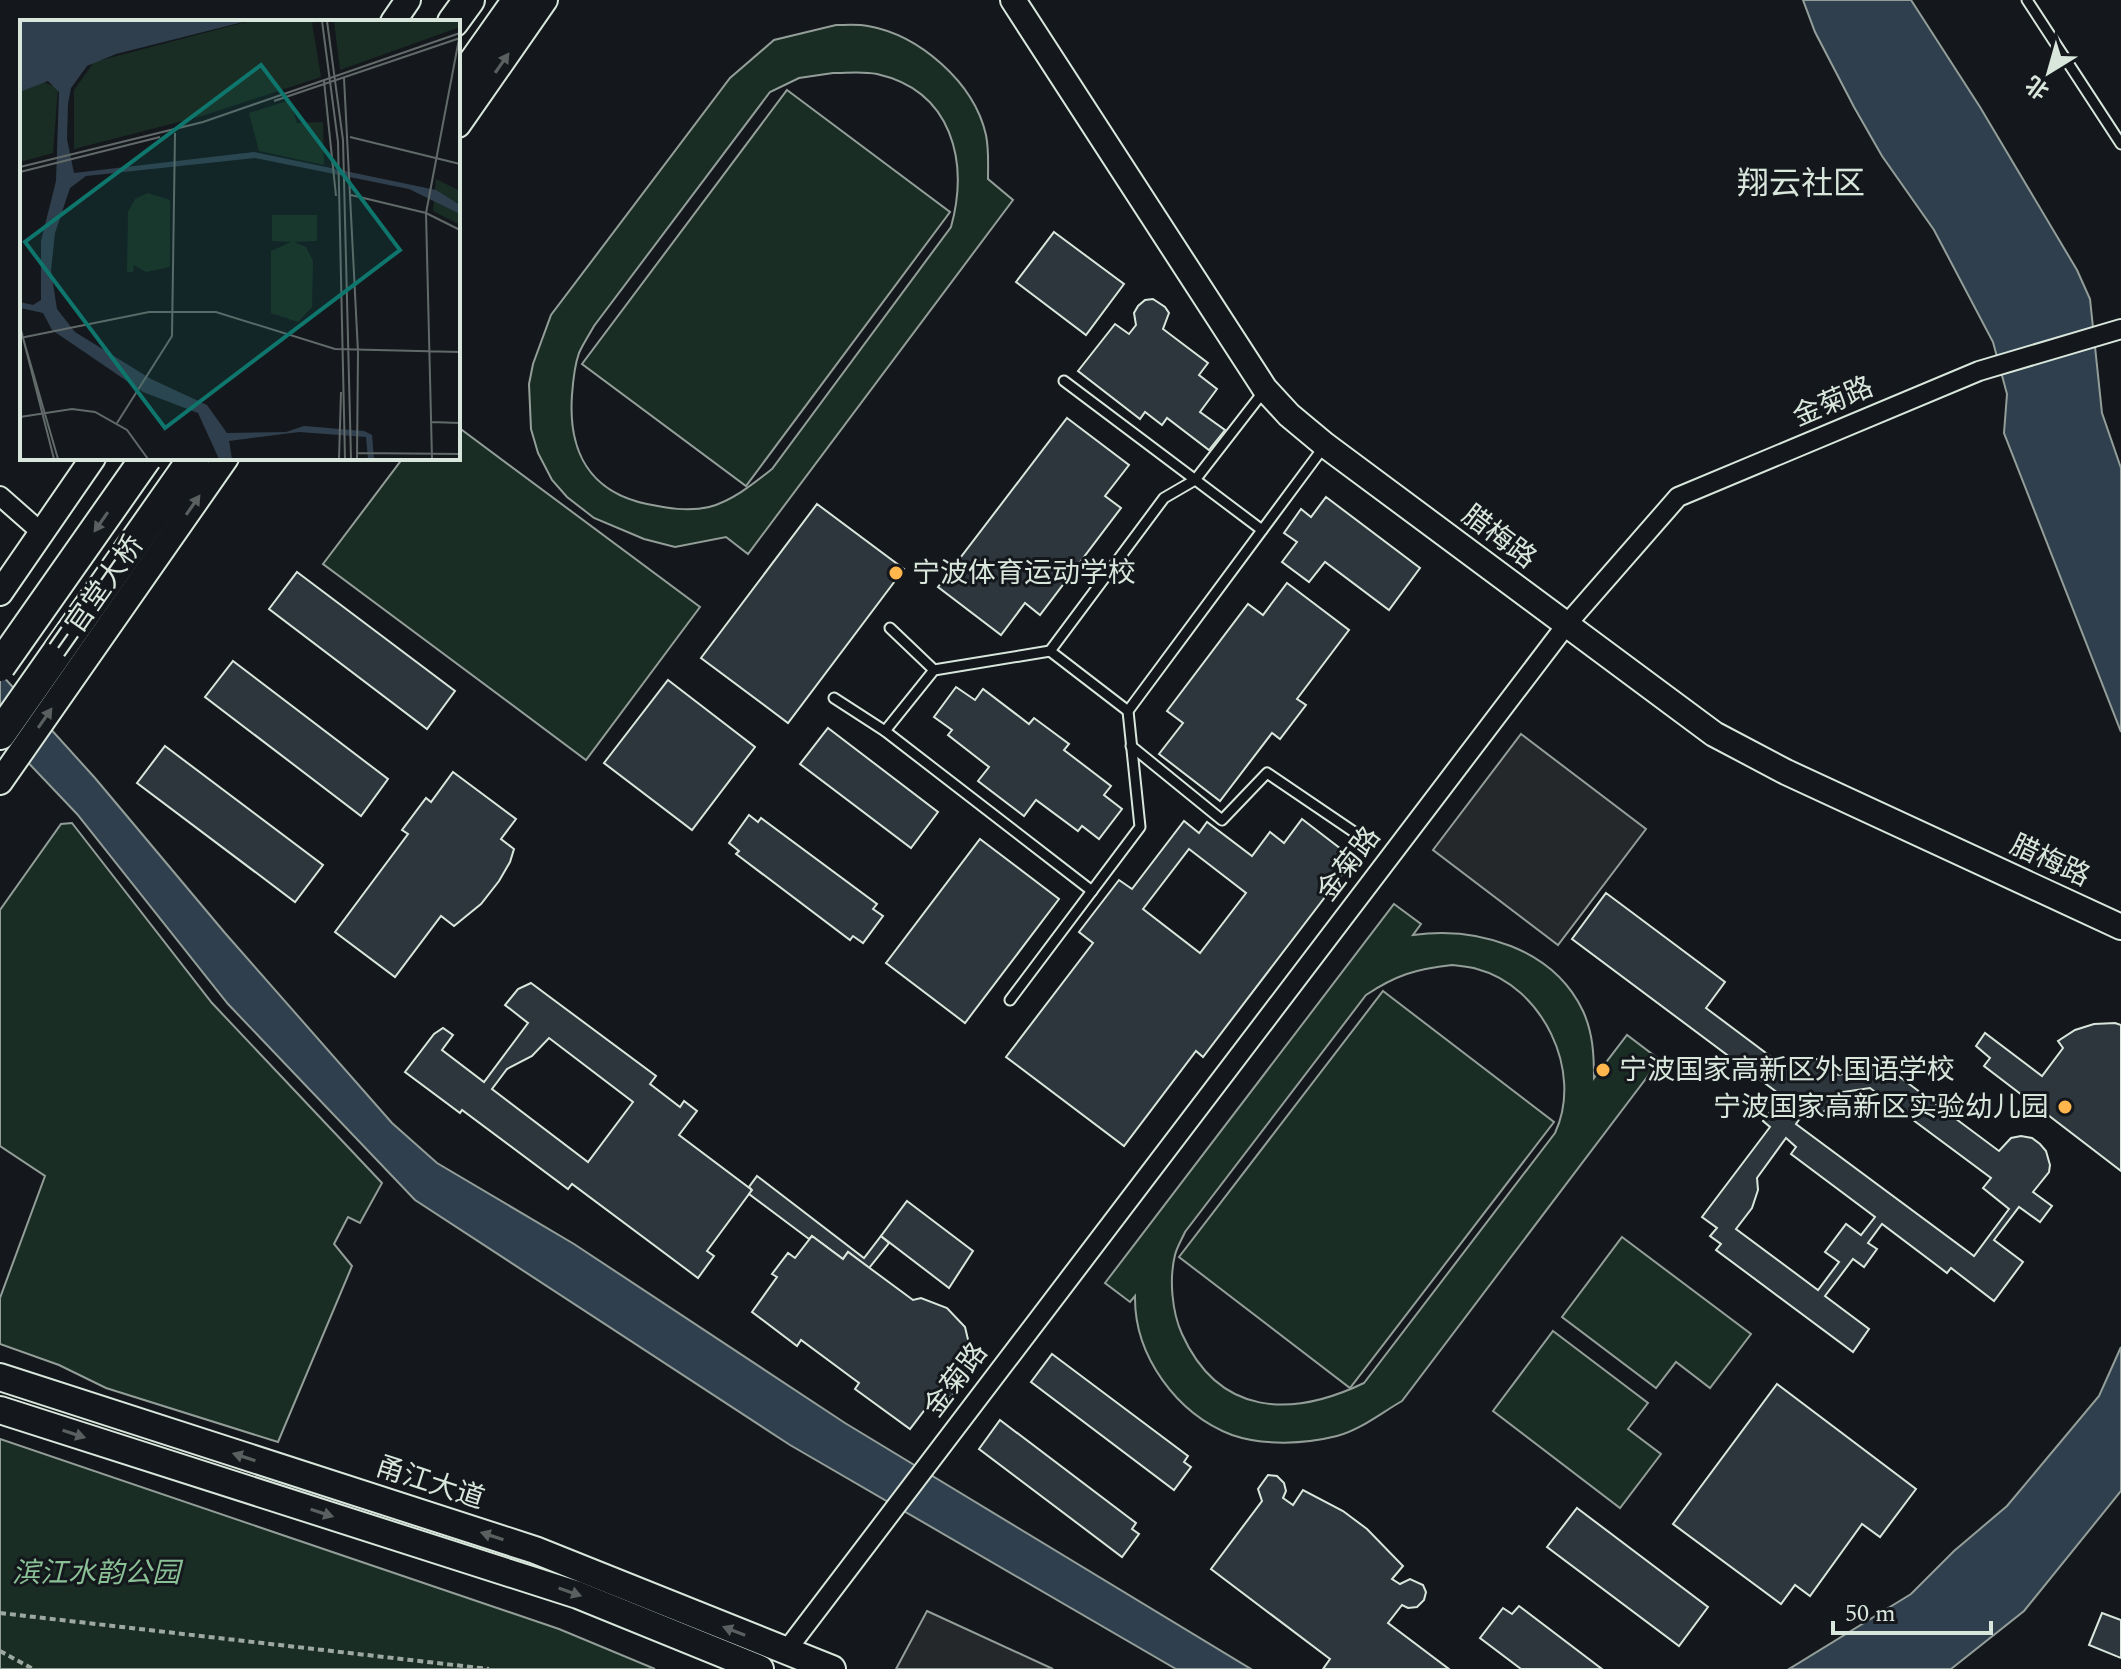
<svg xmlns="http://www.w3.org/2000/svg" width="2121" height="1669" font-family="Spectral,'Noto Sans SC',serif">
  <rect width="100%" height="100%" fill="#14181c"/>
  <g fill="#1a2d24" stroke="#939e99" stroke-width="2" fill-rule="evenodd">
    <path d="M836 25C846 25 858 24 868 26 919 35 974 82 986 135 989 150 988 164 988 179L1013 200 748 554 726 537 675 547 644 539 594 518 567 497 552 480 538 453 531 429 529 384 533 364 551 315 730 78 774 40ZM833 73C847 73 863 71 877 74 952 91 969 161 951 227L772 469C753 484 732 501 709 507 688 512 667 508 647 504 590 492 568 452 572 395 573 381 574 367 579 353 583 344 589 335 594 326L770 92 799 78Z"/>
    <path d="M787 90 950 212 746 486 582 364Z"/>
    <path d="M458 427 700 607 586 760 323 564 403 458H458Z"/>
    <path d="M72 823 212 1003 382 1183 360 1223 348 1217 334 1244 352 1266 278 1442 106 1388 59 1365 0 1344V1298L45 1176 0 1146V910L61 824Z"/>
    <path d="M1394 904 1421 924 1413 935C1477 926 1553 948 1583 1011 1593 1033 1594 1055 1594 1078L1627 1035 1660 1060 1402 1401C1381 1413 1360 1430 1337 1436 1305 1444 1264 1446 1232 1435 1177 1414 1134 1356 1135 1296L1130 1302 1105 1283ZM1452 965C1460 966 1469 966 1477 969 1542 986 1584 1071 1555 1133L1364 1383C1291 1418 1219 1416 1182 1334 1172 1312 1169 1279 1175 1255 1177 1247 1182 1239 1185 1232L1366 995C1396 975 1416 969 1452 965Z"/>
    <path d="M1383 991 1554 1122 1350 1388 1179 1257Z"/>
    <path d="M1622 1237 1751 1334 1710 1388 1676 1362 1656 1388 1562 1317Z"/>
    <path d="M1553 1331 1648 1403 1628 1429 1661 1454 1620 1508 1493 1411Z"/>
    <path d="M0 1439 559 1629 655 1669H0Z"/>
  </g>
  <g fill="#24282b" stroke="#939e99" stroke-width="2">
    <path d="M1521 734 1646 829 1558 945 1433 850Z"/>
    <path d="M927 1611 1053 1669H896Z"/>
  </g>
  <g fill="#2f3f4d" stroke="#939e99" stroke-width="2">
    <path d="M1803 0H1911L1980 107 2077 270 2090 299 2102 413 2121 468V732L2004 433 2007 394 1993 342 1934 230 1882 156 1854 107 1815 32Z"/>
    <path d="M0 673 95 778 225 933 392 1123 437 1163 574 1244 845 1423 1251 1669H1176L790 1445 415 1200 228 1004 77 814 0 733Z"/>
    <path d="M2121 1347V1491L2024 1611 1951 1669H1789L1911 1594 1954 1551 2007 1506 2099 1396Z"/>
  </g>
  <g fill="#2c363c" stroke="#d8e6dc" stroke-width="2" fill-rule="evenodd">
    <path d="M1054 232 1124 284 1086 335 1016 282Z"/>
    <path d="M1153 299 1165 307 1169 313 1163 329 1208 363 1199 375 1217 389 1200 412 1225 430 1209 450 1167 418 1162 425 1145 412 1140 419 1078 371 1115 324 1129 334 1136 325 1134 313 1138 306 1145 300Z"/>
    <path d="M1067 418 1129 465 1105 496 1121 508 1040 615 1025 603 1001 635 938 587Z"/>
    <path d="M1326 497 1420 568 1389 610 1325 562 1309 582 1282 562 1297 542 1284 533 1301 509 1311 517Z"/>
    <path d="M817 504 904 569 788 723 701 658Z"/>
    <path d="M297 572 455 691 427 729 269 609Z"/>
    <path d="M1287 583 1349 630 1297 699 1306 705 1280 739 1272 733 1220 801 1159 754 1183 723 1167 711 1248 604 1263 615Z"/>
    <path d="M233 661 388 779 361 816 205 697Z"/>
    <path d="M668 680 755 747 692 830 604 763Z"/>
    <path d="M956 687 975 700 983 689 1029 724 1034 718 1069 744 1064 750 1111 786 1104 795 1122 809 1099 839 1082 826 1078 831 1036 800 1024 816 978 781 989 767 948 735 952 730 934 717Z"/>
    <path d="M828 728 938 812 911 848 800 764Z"/>
    <path d="M165 746 323 865 295 902 137 783Z"/>
    <path d="M453 772 516 819 501 839 514 849 510 862 499 881 481 904 454 926 441 916 395 977 335 932 408 834 402 830 426 798 431 802Z"/>
    <path d="M749 815 758 822 761 818 877 904 873 909 883 916 863 943 853 936 850 940 736 854 739 851 729 843Z"/>
    <path d="M1302 819 1354 859 1203 1057 1196 1051 1124 1146 1006 1057 1093 943 1079 932 1119 880 1132 889 1184 821 1199 833 1207 822 1252 856 1270 832 1284 843ZM1189 849 1246 893 1200 953 1143 909Z"/>
    <path d="M980 839 1059 899 965 1023 886 963Z"/>
    <path d="M1606 893 1725 982 1706 1008 1790 1071 1794 1065 1811 1058 1821 1060 1838 1075 1885 1066 1999 1151 2011 1138 2021 1136 2032 1138 2040 1144 2046 1151 2050 1165 2049 1172 2033 1192 2052 1206 2040 1222 2019 1207 1994 1240 2023 1262 1994 1301 1951 1268 1947 1273 1882 1224 1868 1243 1877 1249 1864 1267 1853 1259 1825 1296 1869 1329 1853 1352 1716 1250 1721 1244 1710 1236 1717 1228 1702 1217 1770 1127 1763 1121 1782 1096 1572 939ZM1870 1088 1991 1178 1983 1188 2009 1209 1974 1256 1796 1124 1803 1114 1823 1112 1832 1105 1837 1093ZM1786 1138 1796 1147 1791 1154 1875 1217 1861 1235 1846 1224 1825 1252 1839 1262 1818 1290 1736 1229 1752 1208 1758 1190 1757 1178Z"/>
    <path d="M531 983 656 1076 650 1084 680 1107 684 1101 697 1111 679 1135 752 1190 707 1251 714 1256 698 1278 572 1184 568 1189 462 1110 460 1113 405 1072 434 1034 443 1028 453 1035 442 1050 484 1082 528 1023 505 1005 518 989ZM549 1038 633 1102 588 1162 492 1089 507 1069 532 1056Z"/>
    <path d="M2115 1023 2121 1025V1171L1984 1066 1990 1058 1976 1046 1985 1033 2042 1076 2063 1048 2058 1041 2075 1030 2094 1024Z"/>
    <path d="M757 1176 864 1258 881 1236 889 1243 869 1268 848 1252 843 1259 812 1236 809 1239 749 1194 752 1190 749 1187Z"/>
    <path d="M907 1201 973 1251 949 1288 881 1236Z"/>
    <path d="M812 1236 843 1259 848 1252 913 1300 921 1298 947 1308 965 1327 971 1352 966 1377 958 1391 949 1398 930 1403 910 1429 855 1389 859 1383 801 1340 797 1346 752 1312 777 1277 772 1274 788 1253 795 1258Z"/>
    <path d="M1052 1354 1188 1456 1184 1462 1191 1467 1174 1490 1031 1382Z"/>
    <path d="M1777 1384 1916 1489 1880 1537 1862 1524 1810 1596 1795 1585 1781 1604 1673 1524Z"/>
    <path d="M1000 1420 1136 1523 1132 1529 1139 1534 1122 1557 979 1449Z"/>
    <path d="M1268 1475 1277 1476 1284 1483 1286 1491 1283 1498 1293 1505 1303 1490 1343 1511 1367 1529 1403 1566 1392 1579 1400 1584 1410 1579 1423 1585 1426 1592 1424 1600 1417 1607 1408 1608 1402 1605 1388 1623 1449 1669H1323L1330 1659 1211 1569 1262 1501 1258 1489Z"/>
    <path d="M1577 1508 1708 1607 1679 1646 1547 1547Z"/>
    <path d="M1519 1606 1602 1669H1521L1480 1638 1503 1608 1512 1614Z"/>
    <path d="M2102 1613 2121 1620V1658L2089 1645Z"/>
  </g>
  <g fill="none" stroke-linecap="round" stroke-linejoin="round">
    <g stroke="#d8e6dc" stroke-width="13">
      <g id="service">
        <path d="M2027 0 2121 144"/>
        <path d="M1064 381 1262 530"/>
        <path d="M1264 391 1195 480 1164 498 1050 651 1128 711 1323 448"/>
        <path d="M890 628 934 670"/>
        <path d="M834 698 885 731 1092 891"/>
        <path d="M885 731 934 670 1050 651"/>
        <path d="M1131 746 1222 820 1267 773 1357 834"/>
        <path d="M1010 1000 1140 827 1128 711"/>
      </g>
    </g>
    <g stroke="#d8e6dc" stroke-width="22">
      <g id="minor">
        <path d="M0 496 42 533"/>
        <path d="M786 1651 1567 624 1678 497 1979 371 2121 329"/>
      </g>
    </g>
    <g stroke="#d8e6dc" stroke-width="28">
      <g id="tertiary">
        <path d="M1013 0 1265 389 1289 415 1325 445 1714 734 1786 772 2121 927"/>
        <path d="M393 22 408 0"/>
        <path d="M458 125 545 0"/>
        <path d="M0 593 93 458"/>
        <path d="M0 782 226 458"/>
      </g>
    </g>
    <g stroke="#d8e6dc" stroke-width="30">
      <g id="secondary">
        <path d="M0 1377 535 1550 832 1669"/>
        <path d="M0 1410 578 1595 760 1669"/>
      </g>
    </g>
    <g stroke="#d8e6dc" stroke-width="34">
      <g id="primary">
        <path d="M453 22 469 0"/>
        <path d="M458 85 518 0"/>
        <path d="M0 734 194 458"/>
      </g>
    </g>
    <g stroke="#9da8a2" stroke-width="4" stroke-dasharray="6 4" stroke-linecap="butt">
      <path d="M0 1613 489 1669"/>
      <path d="M0 1651 33 1669"/>
    </g>
    <use href="#service" stroke="#14181c" stroke-width="9"/>
    <use href="#minor" stroke="#14181c" stroke-width="18"/>
    <use href="#tertiary" stroke="#14181c" stroke-width="24"/>
    <use href="#secondary" stroke="#14181c" stroke-width="26"/>
    <use href="#primary" stroke="#14181c" stroke-width="30"/>
    <g stroke="#d8e6dc" stroke-width="34" stroke-linecap="butt">
      <path id="primary-bridge" d="M0 666 146 458"/>
    </g>
    <use href="#primary-bridge" stroke="#14181c" stroke-width="30"/>
  </g>
  <defs><path id="oneway-solid" d="M-6-.8H1V-3.2L6.5 0L1 3.2V.8H-6Z" transform="scale(2)"/></defs>
  <g fill="#59605f">
    <use href="#oneway-solid" transform="translate(502 63) rotate(-55)"/>
    <use href="#oneway-solid" transform="translate(193 505) rotate(-55)"/>
    <use href="#oneway-solid" transform="translate(101 522) rotate(125)"/>
    <use href="#oneway-solid" transform="translate(45 718) rotate(-55)"/>
    <use href="#oneway-solid" transform="translate(74 1434) rotate(18)"/>
    <use href="#oneway-solid" transform="translate(244 1457) rotate(-162)"/>
    <use href="#oneway-solid" transform="translate(322 1513) rotate(18)"/>
    <use href="#oneway-solid" transform="translate(492 1536) rotate(-162)"/>
    <use href="#oneway-solid" transform="translate(570 1592) rotate(19)"/>
    <use href="#oneway-solid" transform="translate(734 1631) rotate(-159)"/>
  </g>
  <g fill="#ffb74d" stroke="#14181c" stroke-width="3">
    <circle cx="896" cy="573" r="8"/>
    <circle cx="1603" cy="1070" r="8"/>
    <circle cx="2065" cy="1107" r="8"/>
  </g>
  <g text-anchor="middle" dominant-baseline="central" stroke-width="6" stroke-linejoin="round" paint-order="stroke">
    <g font-size="28" fill="#d8e6dc" stroke="#14181c">
      <text transform="translate(1833 402) rotate(-23)">金菊路</text>
      <text transform="translate(1499 537) rotate(37)">腊梅路</text>
      <text transform="translate(97 596) rotate(-55)">三官堂大桥</text>
      <text transform="translate(2050 861) rotate(25)">腊梅路</text>
      <text transform="translate(1349 864) rotate(-53)">金菊路</text>
      <text transform="translate(956 1380) rotate(-53)">金菊路</text>
      <text transform="translate(430 1483) rotate(18)">甬江大道</text>
    </g>
    <g font-size="28" fill="#d8e6dc" stroke="#14181c" text-anchor="start">
      <text x="912" y="573">宁波体育运动学校</text>
      <text x="1619" y="1070">宁波国家高新区外国语学校</text>
      <text x="2049" y="1107" text-anchor="end">宁波国家高新区实验幼儿园</text>
    </g>
    <g font-size="28" font-style="italic" fill="#8ac095" stroke="#14181c">
      <text x="96" y="1573">滨江水韵公园</text>
    </g>
    <g font-size="32" fill="#d8e6dc" stroke="#14181c">
      <text x="1801" y="184">翔云社区</text>
    </g>
  </g>
  <g transform="translate(20 20)">
    <rect width="440" height="440" fill="#14181c"/>
    <path d="M230 1H297L292 3 301 57 182 96 54 129V70L74 42ZM314 1H440V7L320 50ZM23 62 38 68 33 133 0 142V72ZM270 80 277 103 303 102 304 145 239 131 229 93ZM416 159 440 171V205L413 191ZM128 173 150 180V247L126 252 114 245 113 252H107L108 192 115 179ZM252 195H297V221L274 222 286 227 293 241 292 287 278 302 251 293V231L271 222 252 221Z" fill="#1a2d24"/>
    <path d="M0 1H227L96 34 67 46 51 68 48 84 47 119 54 153 234 132 416 170 440 185V194L389 169 235 138 66 156 50 168 35 213 31 251 37 289 55 312 131 359 187 385 207 413 266 412 284 406 344 411 352 415 354 439H348L346 417 279 412 209 421 212 439H199L178 393 123 372 32 310 23 293 0 288V282L13 285 21 280V221L36 161 39 72 28 61 0 72Z" fill="#2f3f4d"/>
    <path fill="none" stroke="#626a69" stroke-width="2" d="M302 1 318 122 325 439M307 1 323 120 331 439M324 58 338 332 337 439M304 61 316 176M254 81 440 18M330 117 440 144M0 147 183 102 440 13M0 152 140 117M331 175 406 193 440 210M0 306 34 439M0 318 129 292H196L315 329 440 332M3 318 38 439M0 397 52 389 75 392 107 410 128 439M411 402 440 403M97 403 152 316 155 113M337 433 440 434M319 439 321 372M412 439 406 193 439 19"/>
    <path fill="#0f766e" fill-opacity="0.15" stroke="#0f766e" stroke-width="4" d="M241 45 380 230 145 408 5 222Z"/>
    <rect width="440" height="440" fill="none" stroke="#d8e6dc" stroke-width="4"/>
  </g>
  <g transform="translate(2049 72) rotate(217)" stroke="#14181c" stroke-width="6" paint-order="stroke">
  <path d="M0-6L14 30L0 20L-14 30Z" fill="#d8e6dc"/>
  <text y="-12" font-size="22" font-weight="bold" text-anchor="middle" fill="#d8e6dc">北</text>
  </g>
  <path d="M1833 1621v12h158v-12" fill="none" stroke="#d8e6dc" stroke-width="4"/>
  <text x="1845" y="1621" font-size="24" fill="#d8e6dc" stroke="#14181c" stroke-width="6" paint-order="stroke">50 m</text>
</svg>
